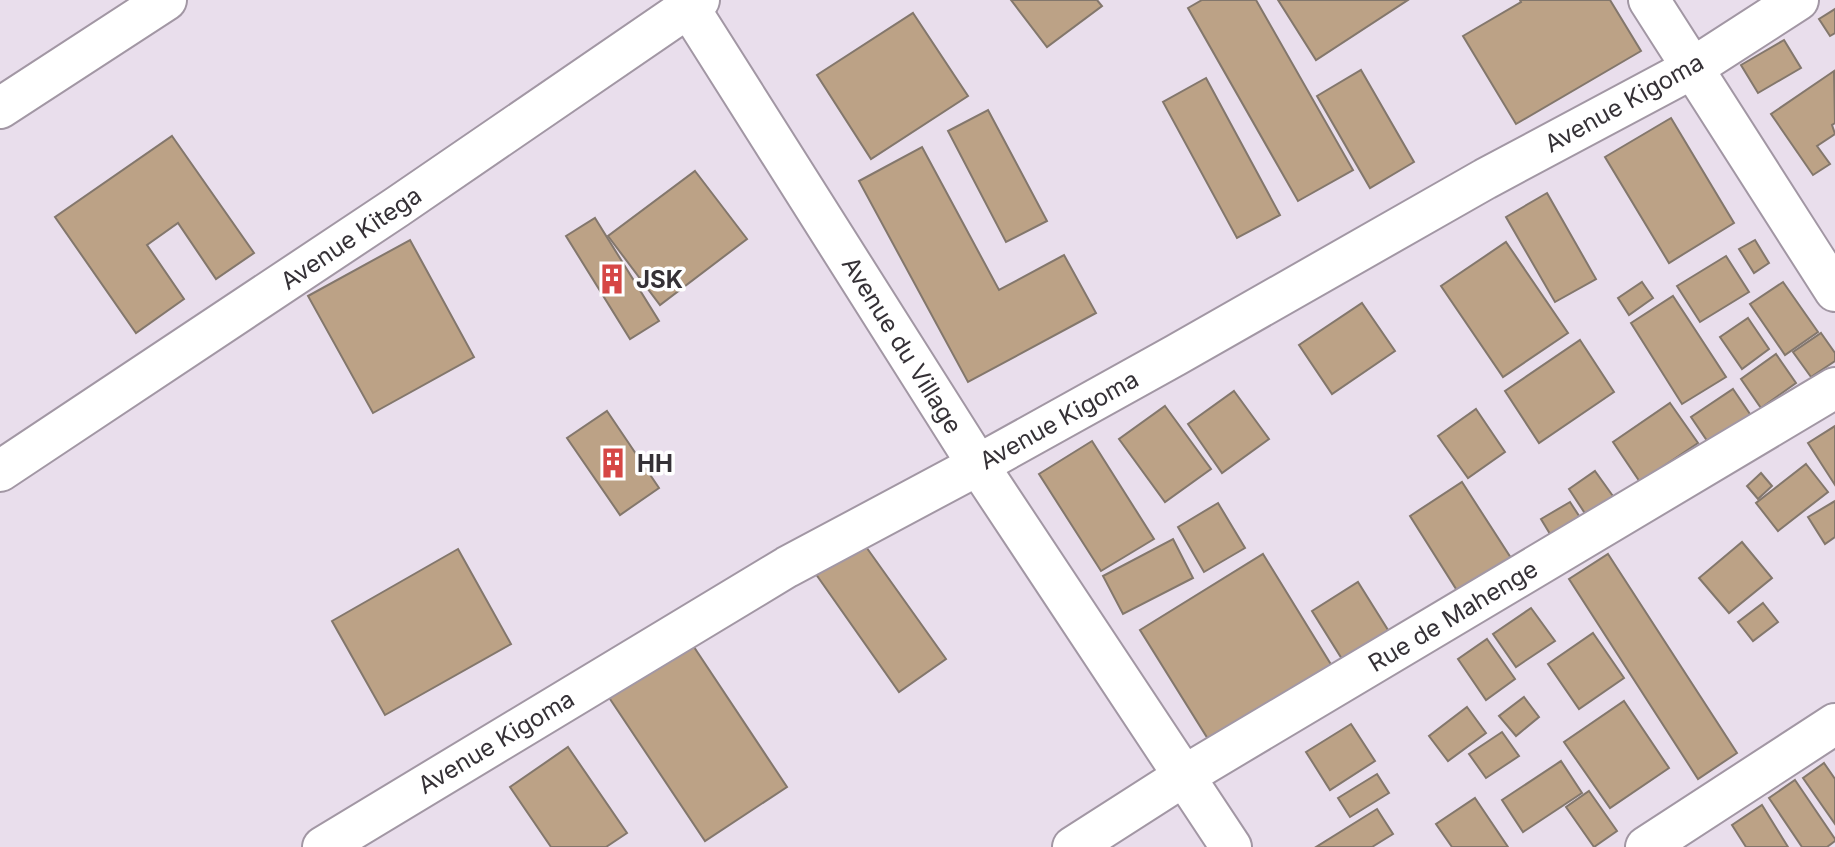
<svg xmlns="http://www.w3.org/2000/svg" width="1835" height="847" font-family="Inter,sans-serif">
  <rect width="100%" height="100%" fill="#e9deec"/>
  <g fill="#bca286" stroke="#83776c" stroke-width="2">
    <path d="M1011 0H1097L1102 6 1047 47Z"/>
    <path d="M1202 0H1256L1353 170 1298 201 1188 8Z"/>
    <path d="M1278 0H1408L1316 60Z"/>
    <path d="M1520 0H1610L1641 51 1516 124 1463 36 1521 2Z"/>
    <path d="M1835 9V33L1830 36 1819 19Z"/>
    <path d="M913 13 968 96 871 159 817 75Z"/>
    <path d="M1784 40 1801 68 1758 93 1741 65Z"/>
    <path d="M1361 70 1414 162 1370 188 1317 96Z"/>
    <path d="M1834 71 1835 123 1832 125 1835 134 1817 146 1830 164 1813 175 1771 114Z"/>
    <path d="M1206 78 1280 215 1237 238 1163 102Z"/>
    <path d="M988 110 1047 221 1006 242 948 131Z"/>
    <path d="M1671 118 1734 223 1669 263 1605 157Z"/>
    <path d="M172 136 254 253 216 279 178 223 147 245 184 299 136 333 55 217Z"/>
    <path d="M922 147 999 290 1064 255 1096 313 968 382 859 181Z"/>
    <path d="M695 171 747 239 660 305 608 236Z"/>
    <path d="M1547 193 1596 279 1555 302 1506 217Z"/>
    <path d="M595 218 659 321 630 339 566 236Z"/>
    <path d="M410 240 474 357 373 413 308 296Z"/>
    <path d="M1755 240 1769 263 1754 273 1739 249Z"/>
    <path d="M1506 242 1568 333 1503 377 1441 286Z"/>
    <path d="M1726 256 1749 292 1700 322 1677 286Z"/>
    <path d="M1642 282 1653 298 1629 315 1618 298Z"/>
    <path d="M1783 282 1818 332 1785 355 1750 304Z"/>
    <path d="M1673 296 1726 377 1682 404 1631 323Z"/>
    <path d="M1362 303 1395 351 1332 394 1299 345Z"/>
    <path d="M1748 318 1769 349 1742 369 1720 337Z"/>
    <path d="M1821 333 1835 353V361L1811 377 1793 352Z"/>
    <path d="M1580 340 1614 392 1539 443 1505 391Z"/>
    <path d="M1776 354 1796 383 1761 408 1741 379Z"/>
    <path d="M1733 389 1754 420 1712 448 1691 417Z"/>
    <path d="M1234 391 1269 439 1222 473 1188 424Z"/>
    <path d="M1670 403 1698 443 1640 482 1613 442Z"/>
    <path d="M1165 406 1211 469 1165 502 1119 439Z"/>
    <path d="M1476 409 1505 452 1468 478 1438 436Z"/>
    <path d="M607 411 659 488 620 515 567 438Z"/>
    <path d="M1835 426V485L1808 443Z"/>
    <path d="M1092 441 1154 539 1101 571 1039 474Z"/>
    <path d="M1806 464 1828 492 1778 531 1756 503Z"/>
    <path d="M1595 471 1615 499 1588 518 1569 489Z"/>
    <path d="M1761 473 1772 486 1758 499 1747 486Z"/>
    <path d="M1462 482 1511 558 1458 592 1410 516Z"/>
    <path d="M1835 501V537L1825 544 1808 517Z"/>
    <path d="M1570 502 1583 522 1553 539 1541 519Z"/>
    <path d="M1218 503 1245 548 1204 572 1178 527Z"/>
    <path d="M859 537 946 659 899 692 813 570Z"/>
    <path d="M1173 539 1193 578 1123 614 1103 576Z"/>
    <path d="M1742 542 1772 578 1729 613 1699 578Z"/>
    <path d="M458 549 511 644 385 715 332 621Z"/>
    <path d="M1263 554 1335 671 1213 747 1140 630Z"/>
    <path d="M1608 554 1737 753 1698 779 1569 579Z"/>
    <path d="M1358 582 1393 638 1347 667 1312 611Z"/>
    <path d="M1763 603 1778 622 1753 641 1738 622Z"/>
    <path d="M1531 608 1555 641 1516 667 1493 634Z"/>
    <path d="M684 632 787 787 705 841 602 687Z"/>
    <path d="M1593 633 1624 678 1579 709 1548 664Z"/>
    <path d="M1487 639 1515 679 1486 700 1458 659Z"/>
    <path d="M1524 697 1539 717 1516 736 1499 716Z"/>
    <path d="M1624 701 1669 768 1610 808 1564 742Z"/>
    <path d="M1467 707 1486 733 1448 761 1429 736Z"/>
    <path d="M1351 724 1375 761 1330 790 1306 752Z"/>
    <path d="M1502 732 1519 756 1486 778 1469 754Z"/>
    <path d="M568 747 627 833 606 847H551L510 787Z"/>
    <path d="M1561 761 1582 793 1523 832 1502 800Z"/>
    <path d="M1824 763 1835 779V824L1803 778Z"/>
    <path d="M1377 774 1389 793 1350 817 1338 798Z"/>
    <path d="M1795 780 1835 839V841L1827 847H1802L1769 798Z"/>
    <path d="M1589 791 1617 831 1594 847 1566 807Z"/>
    <path d="M1475 798 1508 847H1452L1436 824Z"/>
    <path d="M1762 805 1788 847H1746L1732 825Z"/>
    <path d="M1377 809 1393 834 1372 847H1316Z"/>
  </g>
  <g fill="none" stroke-linecap="round" stroke-linejoin="round">
    <g stroke="#a297a4" stroke-width="44">
      <g id="street">
        <path d="M684 0 978 465 1231 847"/>
        <path d="M1649 0 1835 291"/>
        <path d="M0 108 166 0"/>
        <path d="M0 471 397 207 699 0"/>
        <path d="M323 847 787 567 978 465 1176 355 1485 179 1691 69 1798 0"/>
        <path d="M1073 847 1184 776 1835 388"/>
        <path d="M1646 847 1835 724"/>
      </g>
    </g>
    <use href="#street" stroke="#fff" stroke-width="40"/>
  </g>
  <defs>
    <g id="building-bare" transform="scale(2.4)"><path d="M-4-6H4V6H1V3H-1V6H-4ZM-2.5-4.3h1.7v1.8h-1.7ZM.8-4.3h1.7v1.8H.8ZM-2.5-1h1.7V.8h-1.7ZM.8-1h1.7V.8H.8Z" fill="#d64745" stroke="#fff" stroke-width="2.5" paint-order="stroke"/></g>
  </defs>
  <g fill-rule="evenodd">
    <use href="#building-bare" x="612" y="279"/>
    <use href="#building-bare" x="613" y="463"/>
  </g>
  <g text-anchor="middle" dominant-baseline="central" stroke-width="7" stroke-linejoin="round" paint-order="stroke">
    <g font-size="24" fill="#353136" stroke="#fff">
      <text transform="translate(1624 103) rotate(-29)">Avenue Kigoma</text>
      <text transform="translate(351 238) rotate(-34)">Avenue Kitega</text>
      <text transform="translate(902 345) rotate(58)">Avenue du Village</text>
      <text transform="translate(1059 420) rotate(-29)">Avenue Kigoma</text>
      <text transform="translate(1453 616) rotate(-31)">Rue de Mahenge</text>
      <text transform="translate(496 742) rotate(-31)">Avenue Kigoma</text>
    </g>
    <g font-size="24" font-weight="bold" fill="#353136" stroke="#fff" text-anchor="start">
      <text x="636" y="279">JSK</text>
      <text x="637" y="463">HH</text>
    </g>
  </g>
</svg>
